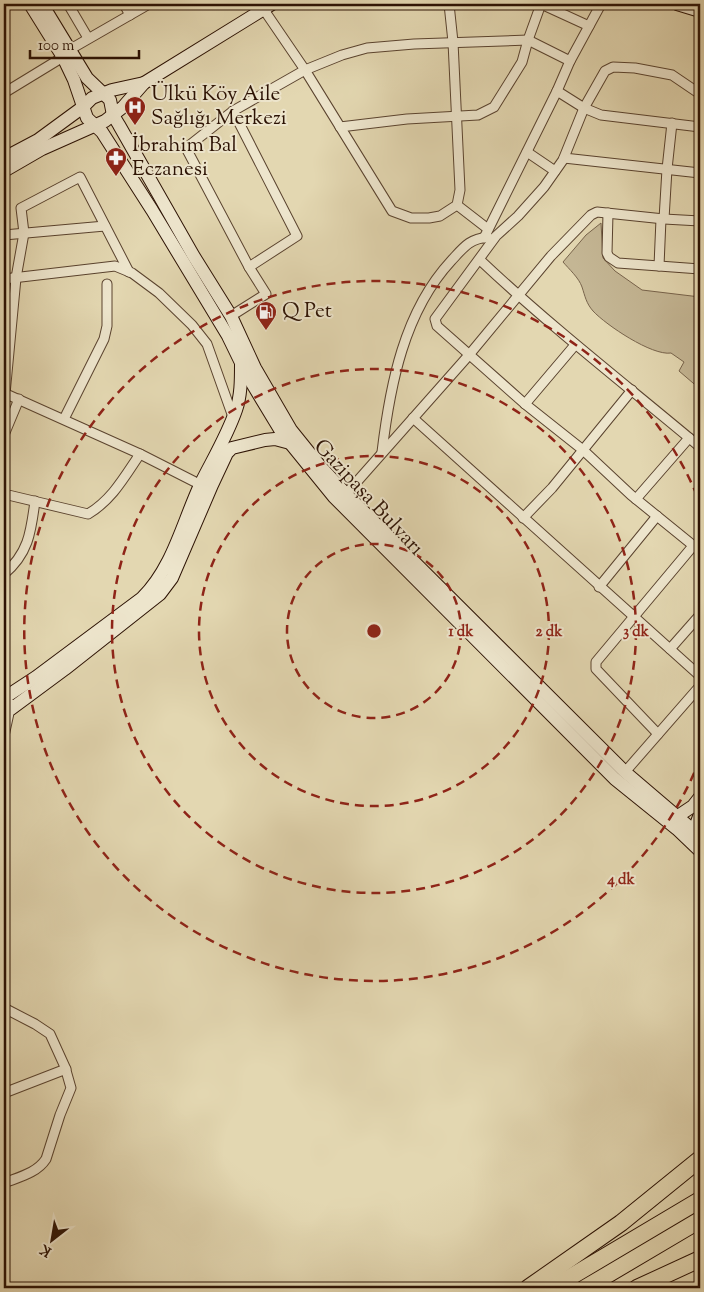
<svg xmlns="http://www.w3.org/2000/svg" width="704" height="1292" font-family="'Sorts Mill Goudy',serif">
  <rect width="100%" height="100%" fill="#e3d7b1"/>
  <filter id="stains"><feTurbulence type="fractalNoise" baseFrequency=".004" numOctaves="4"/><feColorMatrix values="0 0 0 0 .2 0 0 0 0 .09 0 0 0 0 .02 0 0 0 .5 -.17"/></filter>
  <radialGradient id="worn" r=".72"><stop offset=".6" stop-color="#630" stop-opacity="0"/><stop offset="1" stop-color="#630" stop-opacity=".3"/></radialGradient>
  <path fill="#c4b694" stroke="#78644c" d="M601 223 603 258 615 271 642 290 700 297V389L679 371 684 362 671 353C652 356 606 325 593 311 586 303 585 296 582 287 579 278 569 269 563 262L586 235Z"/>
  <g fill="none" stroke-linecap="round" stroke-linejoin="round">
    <g stroke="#5a432f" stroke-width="11">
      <g id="street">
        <path d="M68 4 88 38"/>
        <path d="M124 4 130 15"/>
        <path d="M260 4 305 70 392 211 411 218H429L440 216 457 205 460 190 453 42 449 4"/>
        <path d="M541 4 589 26"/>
        <path d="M69 50 149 4"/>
        <path d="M557 91 584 108 601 115 700 127"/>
        <path d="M4 93 63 57"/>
        <path d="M700 94 672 75 635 68 613 67 605 71 584 108 563 160 544 187 518 216 496 236 435 319 437 326 525 404 583 450 631 495 700 551"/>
        <path d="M233 111 297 236 249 267"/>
        <path d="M340 127 407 119 478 115 494 107 522 62 528 40 541 4"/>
        <path d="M527 152 555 171"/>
        <path d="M564 158 700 173"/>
        <path d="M457 205 488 229"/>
        <path d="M608 213 607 253 609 257 618 263 700 269"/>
        <path d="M664 219 667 169 672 123"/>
        <path d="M4 235 105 226"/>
        <path d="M484 238 557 91 570 61 601 4"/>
        <path d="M480 260C550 326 626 385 700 447"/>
        <path d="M659 266 661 219"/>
        <path d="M4 279 115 266 132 273 159 293 192 325 207 344 233 417"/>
        <path d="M231 316 266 294 249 267 186 148 233 111 305 70 342 55 367 48 414 44 528 40 570 61"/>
        <path d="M4 393 140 454 205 487"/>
        <path d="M5 394 16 278 24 233 21 208 80 177 129 272"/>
        <path d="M525 404 575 345"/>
        <path d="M413 418 700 676"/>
        <path d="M64 419 104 339 107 326V284"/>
        <path d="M4 435 19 399"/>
        <path d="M382 452C390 385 404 312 451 261 464 247 469 239 488 237"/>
        <path d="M4 494 88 514C112 500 125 476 140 454"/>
        <path d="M346 494 469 355 551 256 591 215 597 212 664 219 700 221"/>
        <path d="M636 499 689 438"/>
        <path d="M523 518 552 488 632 390"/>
        <path d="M4 574C29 553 31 531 35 501"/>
        <path d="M599 587 657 516"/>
        <path d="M670 649 700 615"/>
        <path d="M658 734 596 669V662L693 546"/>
        <path d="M4 736 11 704"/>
        <path d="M625 772 700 686"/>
        <path d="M4 1008 35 1024 50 1034 65 1067 71 1088 60 1115 46 1159C37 1173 19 1177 4 1183"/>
        <path d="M4 1093 66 1069"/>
      </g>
    </g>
    <g stroke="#2c1204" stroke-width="14">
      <g id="secondary">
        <path d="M30 4 63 57 74 80 87 118 102 132 152 210 228 336 247 375 282 433 334 497 615 779 677 829 700 851"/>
        <path d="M42 4 87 78 110 100 113 115 119 125 193 255 231 316 255 368 291 430 320 466 346 494 625 772 700 836"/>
        <path d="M677 4 700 11"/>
        <path d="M4 158 38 140 83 107 92 98 112 90 144 83"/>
        <path d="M4 171 42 149 105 121 123 107 144 83 272 4"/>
        <path d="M4 698 36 677 142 598C173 568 183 521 201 483 213 459 227 436 236 410 241 396 241 380 241 365"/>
        <path d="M4 710 11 709 65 669 160 594 172 578 212 485 227 453 232 448 265 440 275 439 290 443"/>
        <path d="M678 816 693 806 700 797"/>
        <path d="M694 830 700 814"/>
      </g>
    </g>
    <g stroke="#2c1204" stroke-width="18">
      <g id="highway">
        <path d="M528 1288 621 1223 700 1159"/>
        <path d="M552 1288 700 1200"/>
        <path d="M585 1288 700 1220"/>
        <path d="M637 1288 700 1259"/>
      </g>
    </g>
    <use href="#street" stroke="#ede5cc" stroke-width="9"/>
    <use href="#secondary" stroke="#ede5cc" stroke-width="12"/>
    <use href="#highway" stroke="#e3d7b1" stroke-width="16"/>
  </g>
  <g fill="none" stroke="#8f2418" stroke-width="2.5" stroke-dasharray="9 6">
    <circle cx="374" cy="631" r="87"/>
    <circle cx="374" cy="631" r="175"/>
    <circle cx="374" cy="631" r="262"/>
    <path d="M700 759A350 350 0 1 1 700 503"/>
  </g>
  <defs>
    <g id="hospital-pin" transform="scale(1.125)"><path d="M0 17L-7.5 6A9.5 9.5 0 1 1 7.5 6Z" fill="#8f2418" stroke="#ede5cc"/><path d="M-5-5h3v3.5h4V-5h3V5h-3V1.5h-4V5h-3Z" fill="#fff"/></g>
    <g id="pharmacy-pin" transform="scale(1.125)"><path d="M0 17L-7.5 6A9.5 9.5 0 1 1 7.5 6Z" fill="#8f2418" stroke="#ede5cc"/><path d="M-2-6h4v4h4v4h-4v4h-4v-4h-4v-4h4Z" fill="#fff"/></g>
    <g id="fuel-pin" transform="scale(1.125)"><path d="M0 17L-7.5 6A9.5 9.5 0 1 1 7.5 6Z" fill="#8f2418" stroke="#ede5cc"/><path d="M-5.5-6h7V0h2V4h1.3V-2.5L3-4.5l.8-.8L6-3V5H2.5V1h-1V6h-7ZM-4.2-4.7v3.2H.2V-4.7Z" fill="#fff"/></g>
  </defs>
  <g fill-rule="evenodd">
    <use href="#hospital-pin" x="135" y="107"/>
    <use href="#pharmacy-pin" x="116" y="158"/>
    <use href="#fuel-pin" x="266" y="312"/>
  </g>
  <g text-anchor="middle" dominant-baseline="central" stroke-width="4" stroke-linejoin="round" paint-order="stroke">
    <g font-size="21" fill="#2c1204" stroke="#ede5cc" text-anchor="start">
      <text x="151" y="95">Ülkü Köy Aile<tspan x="151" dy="24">Sağlığı Merkezi</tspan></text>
      <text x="132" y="146">İbrahim Bal<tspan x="132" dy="24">Eczanesi</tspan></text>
      <text x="282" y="312">Q Pet</text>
    </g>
    <g font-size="21" fill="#2c1204" stroke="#ede5cc">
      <text transform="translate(368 498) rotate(47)">Gazipaşa Bulvarı</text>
    </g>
  </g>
  <circle cx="374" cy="631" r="8" fill="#8f2418" stroke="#ede5cc" stroke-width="2.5"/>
  <g font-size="15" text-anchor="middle" font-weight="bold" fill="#8f2418" stroke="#ede5cc" stroke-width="4" stroke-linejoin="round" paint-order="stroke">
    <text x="461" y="636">1 dk</text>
    <text x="549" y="636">2 dk</text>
    <text x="636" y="636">3 dk</text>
    <text x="621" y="884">4 dk</text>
  </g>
  <rect width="704" height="1292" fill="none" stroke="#e3d7b1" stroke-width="20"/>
  <rect x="5" y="5" width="694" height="1282" fill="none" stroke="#2c1204" stroke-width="2.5"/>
  <rect x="10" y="10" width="684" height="1272" fill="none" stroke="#2c1204"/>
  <g transform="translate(52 1240) rotate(211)" stroke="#ede5cc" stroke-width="4" paint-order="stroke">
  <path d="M0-4L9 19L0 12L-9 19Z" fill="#2c1204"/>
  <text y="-8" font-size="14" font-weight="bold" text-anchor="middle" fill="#2c1204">K</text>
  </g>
  <path d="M30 50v8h109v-8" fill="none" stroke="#2c1204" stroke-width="2.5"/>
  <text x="38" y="50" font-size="15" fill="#2c1204" stroke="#ede5cc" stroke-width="4" paint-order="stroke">100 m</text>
  <rect width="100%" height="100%" filter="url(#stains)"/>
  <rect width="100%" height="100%" fill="url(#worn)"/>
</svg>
